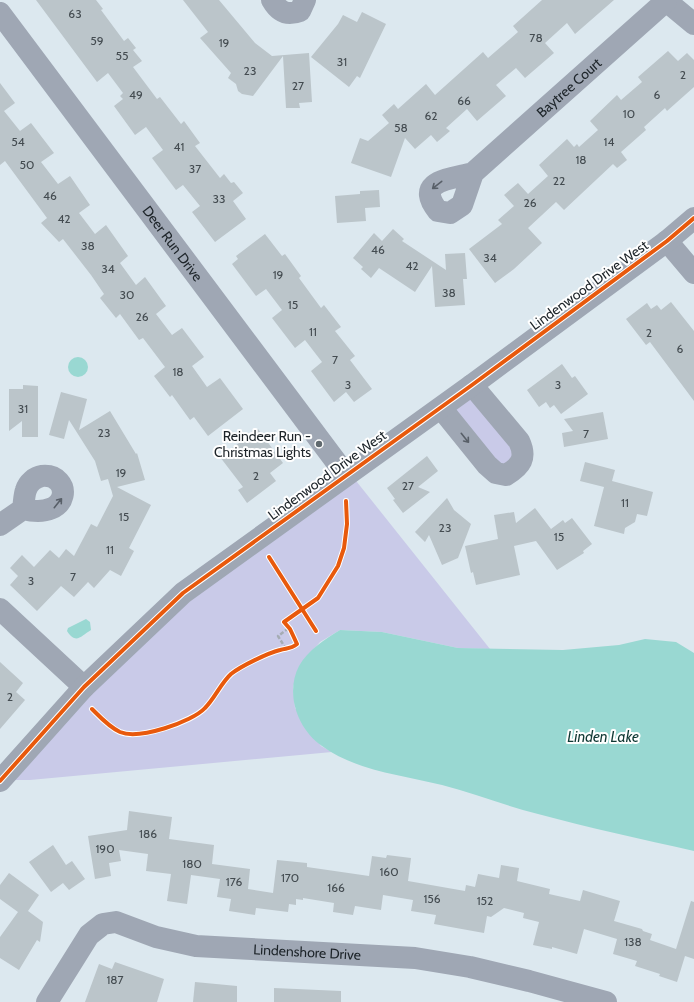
<svg xmlns="http://www.w3.org/2000/svg" width="694" height="1002" font-family="Cabin,sans-serif">
  <rect width="100%" height="100%" fill="#dce8ef"/>
  <g fill="#c9cae8">
    <path d="M472 385 519 441 506 475 441 408Z"/>
    <path d="M349 472 490 649 458 648 382 632 340 630 320 642 300 665 293 687 295 708 321 746 332 752 30 780H0L84 687Z"/>
  </g>
  <g fill="#99d8d2">
    <circle cx="78" cy="367" r="10"/>
    <path d="M86 619 90 622 91 630C81 636 76 645 67 631L68 628Z"/>
    <path d="M340 630 382 632 458 648 563 650 619 645 645 639 676 642 694 653V851C642 839 589 828 538 814 505 806 474 793 442 785 402 775 356 771 322 746 297 729 285 693 299 666 308 650 325 639 340 630Z"/>
  </g>
  <g fill="#bbc5ca">
    <path d="M36 0H96L103 9 101 10 124 41 128 38 136 48 133 50 142 61 133 67 157 99 160 97 181 124 184 121 200 143 195 146 220 178 224 174 231 183 234 182 243 193 233 201 246 219 215 242 192 212 200 206 183 185 176 190 152 158 163 150 146 127 135 135 114 106 123 99 120 96 123 93 108 73 97 82Z"/>
    <path d="M183 0H219L255 43 272 56 309 53 312 102 299 103 300 108H286L283 56 253 96 242 94 238 91 236 84 228 78 231 73 200 38 208 32Z"/>
    <path d="M542 0H614L575 34 567 23 545 43 554 53 525 78 516 68 496 85 506 96 477 121 467 109 446 128 450 131 437 142 431 135 415 149 405 138 391 177 351 163 360 138 368 141 389 123 382 115 394 104 398 109 426 84 435 95 483 52 488 58 518 32 513 26Z"/>
    <path d="M362 12 386 24 360 78 357 76 349 87 311 57 338 24 343 15 357 22Z"/>
    <path d="M668 51 678 61 687 53 694 60V87L667 111 665 108 644 127 646 130 621 152 627 160 617 168 613 164 564 210 556 202 528 228 542 243 514 269 495 283 469 249 502 224 498 220 514 206 504 195 518 183 528 194 548 176 539 165 567 139 574 147 577 144 579 147 598 130 590 121 617 95 621 100 642 82 638 77Z"/>
    <path d="M0 83 15 103 4 111 20 131 31 123 54 153 41 162 58 184 70 176 90 205 79 213 95 234 106 225 128 256 120 263 136 285 145 277 166 306 156 314 172 335 182 328 204 357 192 366 207 387 220 378 243 409 208 436 194 417 190 420 172 395 170 397 154 376 165 367 143 338 139 340 120 314 116 318 100 298 104 294 91 275 63 239 59 242 41 223 47 218 5 161 0 165Z"/>
    <path d="M379 190 380 207 365 208 366 221 337 223 335 196 360 194V191Z"/>
    <path d="M393 229 404 239 402 241 446 270 445 254 465 253 467 279H463L465 305 435 307 432 266 415 292 379 268 371 278 361 269 363 267 353 258 374 233 382 241Z"/>
    <path d="M265 234 282 256 285 254 301 276 299 278 321 308 324 305 341 327 335 331 355 356 350 360 372 389 354 402 346 392 334 402 311 371 322 362 305 340 295 348 272 318 282 310 266 289 256 296 232 264 238 259 236 256Z"/>
    <path d="M671 302 694 331V401L650 342 646 345 626 319 647 303 651 309 657 305 661 310Z"/>
    <path d="M562 364 572 378 575 376 588 394 561 414 554 405 550 408 546 402 539 407 527 390Z"/>
    <path d="M23 385 38 386V437H22V421L9 431V389H23Z"/>
    <path d="M61 392 87 399 79 430 110 411 136 454 137 453 145 480 117 487 151 505 129 548 134 551 121 576 110 570 94 588 88 582 74 597 61 586 37 611 10 585 18 576 10 568 22 555 34 567 50 550 59 558 66 549 74 556 91 524 97 527 113 496 108 479 101 481 95 461 69 420 64 439 49 435Z"/>
    <path d="M603 412 608 439 564 447 562 433 573 431 564 419Z"/>
    <path d="M258 429 283 463 270 473 276 481 247 503 238 490 243 487 220 457Z"/>
    <path d="M427 456 438 471 418 487 430 492 403 513 393 500 395 499 387 488Z"/>
    <path d="M585 462 615 470 612 481 653 492 647 516 637 514 635 522 625 528 624 534 594 526 604 487 580 481Z"/>
    <path d="M447 498 454 510 471 524 458 558 442 565 429 535 425 542 415 532Z"/>
    <path d="M535 508 551 529 563 520 565 523 572 518 592 544 583 551 584 553 557 570 536 541 514 546 520 575 476 585 473 572 471 573 465 546 498 539 494 515 514 512 516 523Z"/>
    <path d="M0 662 23 683 16 692 25 700 0 729Z"/>
    <path d="M129 811 172 817 169 839 214 845 212 864 250 869 248 889 273 893 277 860 307 863V867L369 876 372 856 386 858 387 855 411 858 408 881 465 891 466 885 475 887 478 874 499 878 501 865 519 868 517 881 550 889 549 894 580 901 583 890 620 901 614 921 642 929 643 931 652 934 650 940 676 949 691 901 694 902V959L685 956 677 982 659 976 660 974 635 966 637 961 613 954 617 939 584 929 577 954 552 947V949L533 945 539 922 523 918 524 913 504 908 491 917 487 916 484 933 434 924 436 915 411 911 413 900 383 895 381 910 355 906 353 915 333 912 334 903 303 898V900L296 899V905L289 904 288 912 256 908 255 915 229 911 231 899 217 897 220 879 191 875 187 904 167 901 171 874 146 871 148 854 119 850 121 861 109 863 111 876 95 879 88 836 127 830Z"/>
    <path d="M53 845 66 865 72 861 85 879 69 890 63 883 51 892 29 862Z"/>
    <path d="M9 873 39 895 28 911 43 922 40 942 37 940 19 970 0 958V937L18 912 0 899V885Z"/>
    <path d="M115 962 164 979 157 1002H85L99 964 112 969Z"/>
    <path d="M195 982 237 986V1002H193Z"/>
    <path d="M274 988 341 991V1002H274Z"/>
  </g>
  <g fill="none" stroke-linecap="round" stroke-linejoin="round">
    <g stroke="#a5acb4" stroke-width="2.5" stroke-dasharray="4 2" stroke-linecap="butt">
      <path d="M269 557 316 631"/>
      <path d="M286 649 278 636 289 628"/>
      <path d="M92 709C100 717 109 727 120 732 139 740 192 722 205 708 215 698 221 683 231 674 241 666 268 653 280 650 287 648 291 649 297 644L290 629 284 622 318 598 338 566 344 548 347 524 346 501"/>
    </g>
    <g stroke="#9fa7b4" stroke-width="22">
      <path d="M272 0C279 12 287 16 300 11L305 0"/>
      <path d="M665 0 694 24"/>
      <path id="s1" d="M0 13 346 475"/>
      <path id="s2" d="M473 173C452 179 413 180 438 211L450 213 462 205 473 173 666 1"/>
      <path d="M667 241 694 273"/>
      <path d="M441 408 487 465 496 473 506 475C521 466 527 458 519 441L472 385"/>
      <path d="M0 525 23 509C24 503 24 495 26 490 28 483 35 477 42 476 72 473 73 521 23 509"/>
      <path d="M0 609 84 687"/>
      <path d="M0 781 84 687 183 593 472 385 667 241 694 218"/>
      <path id="s3" d="M47 1002 89 935 103 924 116 922 156 937 196 946 415 958 470 967 529 981 606 1002"/>
    </g>
    <g stroke="#fff" stroke-width="6">
      <g id="cycleway">
        <path d="M269 557 316 631"/>
        <path d="M92 709C100 717 109 727 120 732 139 740 192 722 205 708 215 698 221 683 231 674 241 666 268 653 280 650 287 648 291 649 297 644L290 629 284 622 318 598 338 566 344 548 347 524 346 501"/>
        <path d="M0 781 84 687 183 593 472 385 667 241 694 218"/>
      </g>
    </g>
    <use href="#cycleway" stroke="#e8590c" stroke-width="4"/>
  </g>
  <defs><path id="oneway-shaft" d="M-6 0H5M1.5-3L5.5 0L1.5 3" fill="none" stroke-width="1.6" stroke-linecap="round" stroke-linejoin="round"/></defs>
  <g stroke="#585f68">
    <use href="#oneway-shaft" transform="translate(437 185) rotate(142)"/>
    <use href="#oneway-shaft" transform="translate(465 438) rotate(51)"/>
    <use href="#oneway-shaft" transform="translate(58 503) rotate(-51)"/>
  </g>
  <circle fill="#60696e" stroke="#fff" stroke-width="1.5" cx="319" cy="444" r="4"/>
  <g text-anchor="middle" dominant-baseline="central" stroke-width="4" stroke-linejoin="round" paint-order="stroke">
    <g font-size="12" fill="#444c51">
      <text x="75" y="13">63</text>
      <text x="536" y="37">78</text>
      <text x="97" y="40">59</text>
      <text x="224" y="42">19</text>
      <text x="122" y="55">55</text>
      <text x="342" y="61">31</text>
      <text x="250" y="70">23</text>
      <text x="683" y="74">2</text>
      <text x="298" y="85">27</text>
      <text x="136" y="94">49</text>
      <text x="657" y="94">6</text>
      <text x="464" y="100">66</text>
      <text x="629" y="113">10</text>
      <text x="431" y="115">62</text>
      <text x="401" y="127">58</text>
      <text x="18" y="141">54</text>
      <text x="609" y="141">14</text>
      <text x="179" y="146">41</text>
      <text x="581" y="159">18</text>
      <text x="27" y="164">50</text>
      <text x="195" y="168">37</text>
      <text x="559" y="180">22</text>
      <text x="50" y="195">46</text>
      <text x="219" y="198">33</text>
      <text x="530" y="202">26</text>
      <text x="64" y="218">42</text>
      <text x="88" y="245">38</text>
      <text x="378" y="249">46</text>
      <text x="490" y="257">34</text>
      <text x="412" y="265">42</text>
      <text x="108" y="268">34</text>
      <text x="278" y="274">19</text>
      <text x="449" y="292">38</text>
      <text x="127" y="294">30</text>
      <text x="293" y="304">15</text>
      <text x="142" y="316">26</text>
      <text x="313" y="331">11</text>
      <text x="649" y="332">2</text>
      <text x="680" y="348">6</text>
      <text x="335" y="359">7</text>
      <text x="178" y="371">18</text>
      <text x="348" y="384">3</text>
      <text x="558" y="384">3</text>
      <text x="23" y="408">31</text>
      <text x="104" y="432">23</text>
      <text x="586" y="433">7</text>
      <text x="121" y="472">19</text>
      <text x="256" y="475">2</text>
      <text x="408" y="485">27</text>
      <text x="625" y="502">11</text>
      <text x="124" y="516">15</text>
      <text x="445" y="527">23</text>
      <text x="559" y="536">15</text>
      <text x="110" y="549">11</text>
      <text x="73" y="576">7</text>
      <text x="31" y="580">3</text>
      <text x="10" y="696">2</text>
      <text x="148" y="833">186</text>
      <text x="105" y="848">190</text>
      <text x="192" y="863">180</text>
      <text x="389" y="871">160</text>
      <text x="290" y="877">170</text>
      <text x="234" y="881">176</text>
      <text x="336" y="887">166</text>
      <text x="432" y="898">156</text>
      <text x="485" y="900">152</text>
      <text x="633" y="941">138</text>
      <text x="115" y="979">187</text>
    </g>
    <g font-size="14" fill="#1d2429" stroke="#fff">
      <text stroke="none"><textPath href="#s2" startOffset="259">Baytree Court</textPath></text>
      <text stroke="none"><textPath href="#s1" startOffset="288">Deer Run Drive</textPath></text>
      <text transform="translate(589 285) rotate(-36)">Lindenwood Drive West</text>
      <text transform="translate(327 475) rotate(-36)">Lindenwood Drive West</text>
      <text stroke="none"><textPath href="#s3" startOffset="305">Lindenshore Drive</textPath></text>
    </g>
    <g font-size="14" fill="#1d2429" stroke="#fff" text-anchor="end">
      <text x="311" y="436">Reindeer Run -<tspan x="311" dy="16">Christmas Lights</tspan></text>
    </g>
    <g font-size="15" font-style="italic" fill="#0f3833" stroke="#fff">
      <text x="603" y="737">Linden Lake</text>
    </g>
  </g>
</svg>
